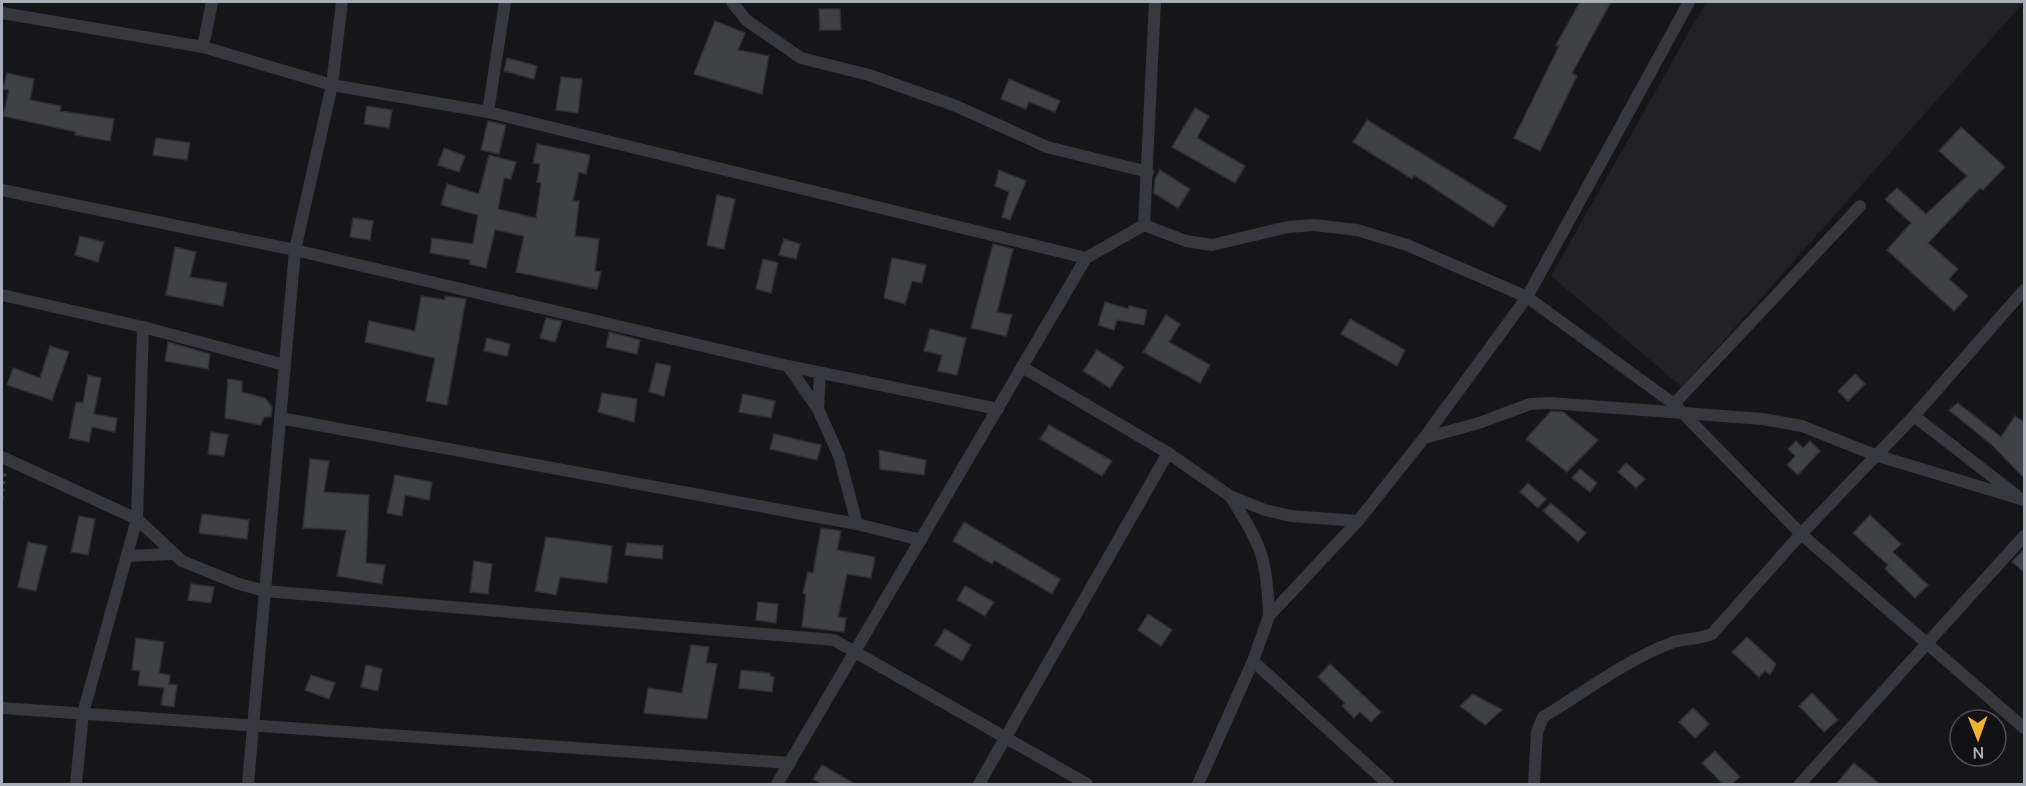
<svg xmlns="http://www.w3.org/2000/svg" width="2026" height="786" font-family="Manrope,sans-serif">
  <rect width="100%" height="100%" fill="#161618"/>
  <path fill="#222225" d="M1706 2H2024L1682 387 1551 276Z"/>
  <g fill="#404145" stroke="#303034" stroke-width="1.5">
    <path d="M1580 2H1611L1572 73 1577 76 1540 151 1514 138 1559 46 1556 45Z"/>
    <path d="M819 9H840L841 30H820Z"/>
    <path d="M715 21 745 33 738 50 769 56 762 94 694 74Z"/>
    <path d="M507 58 537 66 534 79 504 71Z"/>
    <path d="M7 73 34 79 30 100 61 106 60 111 114 119 110 141 75 135 76 132 3 116 9 90 3 89Z"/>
    <path d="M561 77 582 79 578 113 556 110Z"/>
    <path d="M1009 79 1060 101 1055 112 1029 102 1026 109 1001 99Z"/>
    <path d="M367 106 392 110 389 128 364 124Z"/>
    <path d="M1195 108 1209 116 1197 138 1245 166 1235 183 1172 147Z"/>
    <path d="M1367 120 1507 206 1493 227 1414 175 1412 179 1353 142Z"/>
    <path d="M488 121 506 125 499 154 481 150Z"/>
    <path d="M1961 127 2005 167 1983 190 1980 188 1928 243 1958 269 1949 279 1968 296 1954 311 1887 250 1911 223 1885 199 1897 188 1926 214 1967 176 1939 151Z"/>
    <path d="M156 138 190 143 187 160 153 155Z"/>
    <path d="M537 144 590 155 586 174 579 172 573 201H579L575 236 599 239 595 271 601 272 597 289 516 272 524 236 495 230 486 268 469 264 470 260 430 253 432 238 473 244 478 215 441 205 447 184 479 194 489 155 516 162 511 179 504 178 498 209 536 218 541 183 537 182 540 164 533 163Z"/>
    <path d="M444 148 465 156 459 172 438 165Z"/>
    <path d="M999 170 1026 181 1010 220 1002 217 1009 192 995 186Z"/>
    <path d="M1160 170 1190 189 1178 208 1154 193 1155 179Z"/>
    <path d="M717 195 735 199 724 249 707 245Z"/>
    <path d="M353 218 373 221 370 240 350 237Z"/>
    <path d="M80 236 104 242 98 262 75 255Z"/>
    <path d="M784 239 800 244 796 259 779 255Z"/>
    <path d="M993 244 1013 249 997 312 1012 315 1006 336 971 328Z"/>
    <path d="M175 247 196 252 190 277 227 283 223 306 166 295Z"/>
    <path d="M892 258 926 265 922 283 912 281 905 304 884 298Z"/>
    <path d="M763 259 778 263 771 293 756 289Z"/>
    <path d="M421 296 445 300V296L466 299 447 405 426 401 435 358 365 342 369 321 415 331Z"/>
    <path d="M1105 302 1128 309 1129 306 1147 310 1144 325 1117 320 1114 330 1098 325Z"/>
    <path d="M1166 315 1180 324 1169 342 1210 365 1200 383 1143 352Z"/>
    <path d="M546 318 562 321 555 342 540 338Z"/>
    <path d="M1350 319 1405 350 1397 366 1341 334Z"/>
    <path d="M930 329 966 338 957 375 938 371 942 355 924 351Z"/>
    <path d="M609 332 640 340 637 354 606 347Z"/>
    <path d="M487 338 510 344 507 356 484 351Z"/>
    <path d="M168 342 210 354 208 369 165 361Z"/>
    <path d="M50 346 69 352 52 400 7 385 13 368 40 378Z"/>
    <path d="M1097 350 1124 367 1110 388 1083 371Z"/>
    <path d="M656 363 671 366 664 396 649 392Z"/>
    <path d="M1855 374 1865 384 1848 401 1838 391Z"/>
    <path d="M88 375 101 378 94 414 117 418 115 432 92 427 89 442 69 438 76 402 83 403Z"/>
    <path d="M228 379 242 381V392L265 398 272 407 271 417H264L261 425 225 418Z"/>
    <path d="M602 393 637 399 634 422 598 412Z"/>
    <path d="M743 394 775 401 771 418 739 412Z"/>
    <path d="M1958 403 2001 437 2015 416 2025 423V479L1992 445 1949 410Z"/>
    <path d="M1551 411 1563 412 1598 440 1567 472 1526 439Z"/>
    <path d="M1049 425 1112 461 1102 476 1040 439Z"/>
    <path d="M211 432 228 435 224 456 208 454Z"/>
    <path d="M774 434 821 445 817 460 770 449Z"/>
    <path d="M1796 441 1803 448 1810 441 1820 451 1798 475 1787 465 1795 456 1788 449Z"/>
    <path d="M879 450 926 460 924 475 880 469Z"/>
    <path d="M310 459 329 461 324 492 369 495 366 563 385 565 382 584 337 576 346 530 303 528Z"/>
    <path d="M1626 463 1645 479 1636 488 1618 472Z"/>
    <path d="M1580 469 1597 483 1590 492 1572 478Z"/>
    <path d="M395 475 432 482 429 500 405 495 402 516 387 513Z"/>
    <path d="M1528 483 1546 499 1538 508 1520 492Z"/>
    <path d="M1551 503 1586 533 1578 542 1543 511Z"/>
    <path d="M202 514 249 520 247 539 199 533Z"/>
    <path d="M1870 515 1901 544 1893 552 1928 585 1915 598 1885 569 1888 565 1853 533Z"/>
    <path d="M79 516 95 519 88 555 71 552Z"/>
    <path d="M964 522 1060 579 1052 594 994 560 992 564 953 541Z"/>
    <path d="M821 528 841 531 837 550 875 557 871 578 847 574 838 617 846 618 844 632 802 627 806 594 803 593 808 572 813 573Z"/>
    <path d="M546 537 612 546 607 583 560 577 556 595 535 591Z"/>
    <path d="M28 542 47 546 36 591 18 587Z"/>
    <path d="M627 543 663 546 662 559 625 555Z"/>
    <path d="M2025 548V573L2012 562Z"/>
    <path d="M474 561 492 564 488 594 470 592Z"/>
    <path d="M191 584 214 587 211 603 188 600Z"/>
    <path d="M965 586 994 602 985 616 957 600Z"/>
    <path d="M758 602 778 604 776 623 756 620Z"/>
    <path d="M1148 614 1172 630 1161 646 1138 630Z"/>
    <path d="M945 629 971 645 962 661 935 645Z"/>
    <path d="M1747 637 1776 664 1770 675 1765 671 1759 677 1732 652Z"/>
    <path d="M136 638 164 642 159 673 170 675 169 684 177 685 174 707 161 705 164 688 138 685 140 671 132 670Z"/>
    <path d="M691 645 709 647 706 663 717 664 707 719 644 713 648 688 682 693Z"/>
    <path d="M1330 664 1381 712 1371 722 1360 712 1354 718 1342 706 1345 703 1318 677Z"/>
    <path d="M366 665 382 669 378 691 361 687Z"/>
    <path d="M741 670 770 673V676L774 677 772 692 739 688Z"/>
    <path d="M311 675 335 683 329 699 305 690Z"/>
    <path d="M1812 693 1838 720 1824 732 1799 706Z"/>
    <path d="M1473 694 1502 710 1485 725 1460 706Z"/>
    <path d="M1693 708 1709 724 1695 738 1679 722Z"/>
    <path d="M1715 751 1740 777 1732 784H1723L1702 763Z"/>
    <path d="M1854 763 1880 784H1836Z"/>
    <path d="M822 765 855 784H821L813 779Z"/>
  </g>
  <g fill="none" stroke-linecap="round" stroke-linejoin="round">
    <path stroke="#3d3f44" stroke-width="3" stroke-dasharray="3 4.5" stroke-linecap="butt" d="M2 499 5 472"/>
    <g stroke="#37383d" stroke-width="12">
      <path d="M732 2 746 20 801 58 869 75 956 106 1047 147 1148 172"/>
      <path d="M2 13 203 47 332 85 488 112 1086 258"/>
      <path d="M203 47 212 2"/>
      <path d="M488 112 505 2"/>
      <path d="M2 190 295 250 788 366 998 409"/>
      <path d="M1144 225 1155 2"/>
      <path d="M2 295 143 327 285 365"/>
      <path d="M788 366 818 409 839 456 857 524"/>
      <path d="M1022 367 1168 453 1230 496 1265 510 1291 516 1358 521"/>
      <path d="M1674 404 1860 206"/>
      <path d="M818 409 820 373"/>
      <path d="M1914 416 2016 495"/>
      <path d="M280 418 857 524 921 540"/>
      <path d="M1424 438 1479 423 1530 404 1550 403 1763 419 1802 426 1875 455 2024 500"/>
      <path d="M2 457 137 519 182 561 239 584 265 591 834 640 1087 784"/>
      <path d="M1230 496C1261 545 1267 556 1269 616"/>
      <path d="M128 556 171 554"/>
      <path d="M1253 661 1388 784"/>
      <path d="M2 708 790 763"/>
      <path d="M76 784 83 713 137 519 143 327"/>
      <path d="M248 784 295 250 332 85 342 2"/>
      <path d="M777 784 1086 258 1144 225 1186 241 1212 245 1288 227 1314 225 1357 230 1407 245 1527 297 1674 404 1801 534 2024 728"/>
      <path d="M979 784 1168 453"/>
      <path d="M1198 784 1253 661 1269 616 1358 521 1424 438 1527 297 1689 2"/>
      <path d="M1534 784 1537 732 1543 717C1583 693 1628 659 1671 643 1684 638 1698 640 1712 634L1801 534 1914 416 2024 290"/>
      <path d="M1800 784 2024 536"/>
    </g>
  </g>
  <rect width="2026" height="786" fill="none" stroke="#a8adb8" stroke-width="6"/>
  <g transform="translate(1978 738) rotate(179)"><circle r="28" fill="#111113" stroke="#4d4f55" stroke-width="1.5"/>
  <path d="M0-4.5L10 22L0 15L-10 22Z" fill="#f2b134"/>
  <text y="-9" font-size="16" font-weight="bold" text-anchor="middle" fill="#a8adb8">N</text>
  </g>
</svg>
